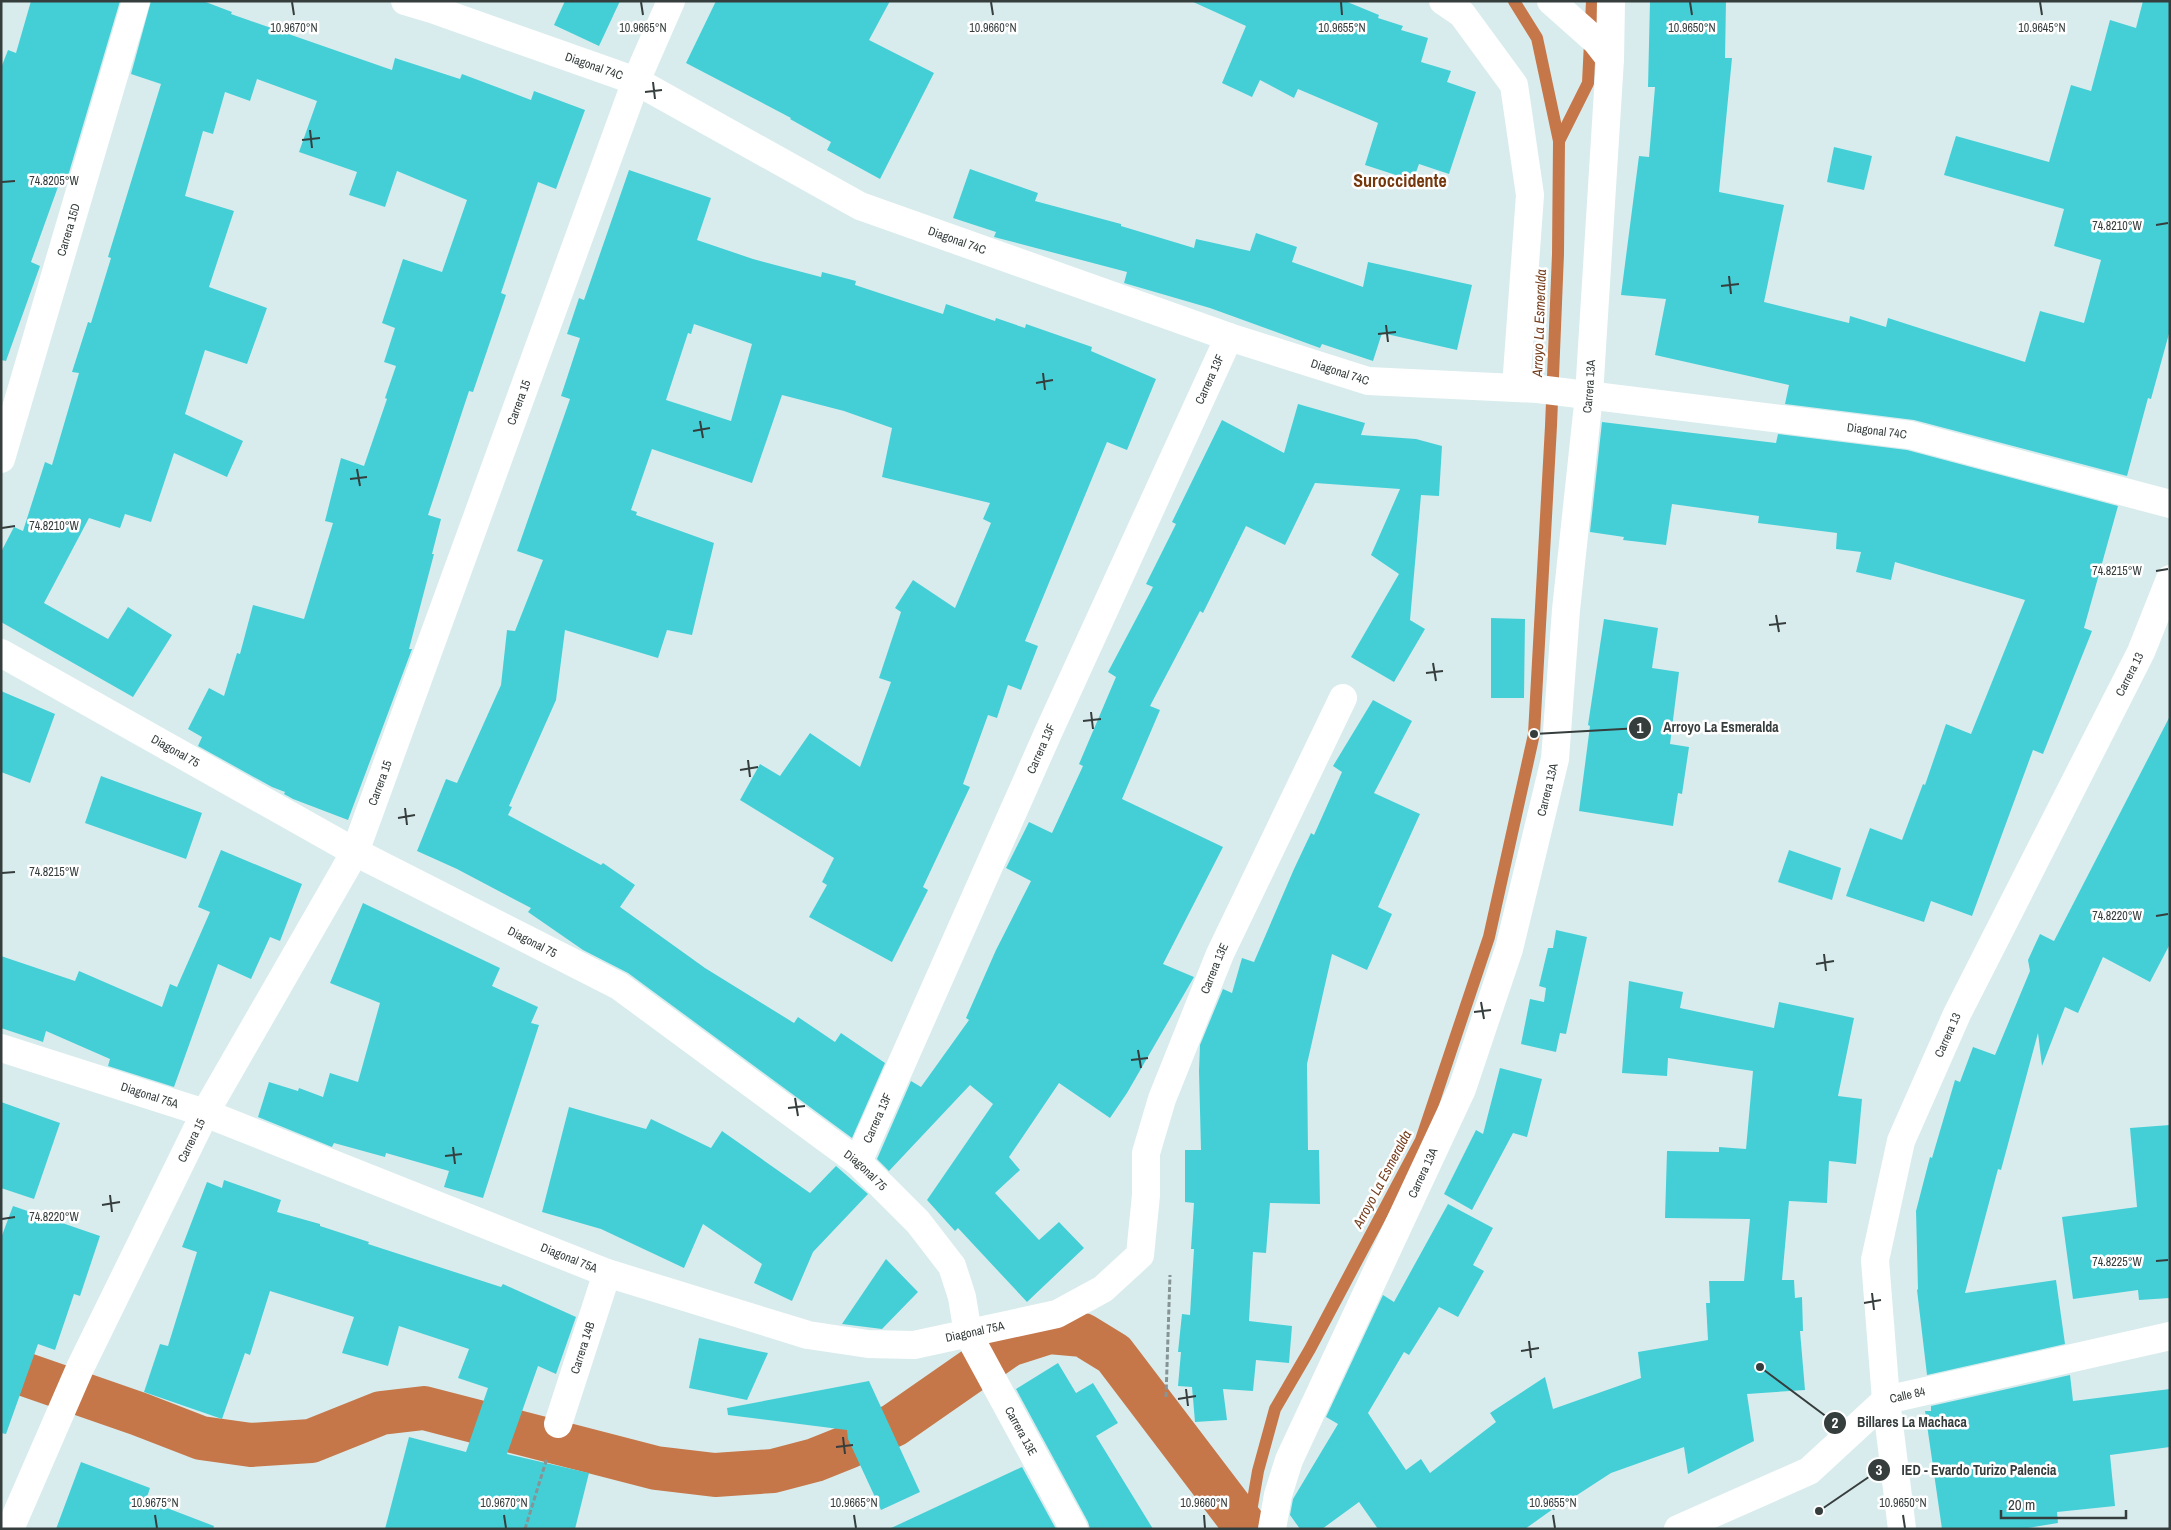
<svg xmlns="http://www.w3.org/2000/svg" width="2171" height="1530" font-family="'Archivo Narrow',sans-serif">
  <rect width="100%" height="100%" fill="#d9eced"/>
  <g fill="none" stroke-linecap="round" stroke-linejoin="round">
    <g stroke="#c67749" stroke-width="12">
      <path d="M1559 141 1588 83 1592 1"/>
      <path d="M1248 1529 1258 1471 1275 1409 1310 1349 1421 1140 1489 937 1534 734 1551 426 1558 254 1559 141 1537 38 1514 1"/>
    </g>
    <path stroke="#c67749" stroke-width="44" d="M1 1366 139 1414 201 1438 251 1445 311 1441 381 1413 424 1408 656 1468 715 1475 773 1471 815 1460 850 1446 894 1425 1009 1345 1049 1332 1083 1335 1114 1354 1247 1529"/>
  </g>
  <g fill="#44cfd7" fill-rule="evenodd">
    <path d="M31 1H120L65 186 59 184 31 262 40 266 6 361 1 360V68L8 50 16 53Z"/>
    <path d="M151 1H203L232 12 231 14 392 70 395 58 460 79 462 74 531 100 534 91 585 110 556 189 538 182 501 293 506 295 473 392 469 391 428 515 441 519 432 554H434L409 649H412L348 820 293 799 284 794 285 792 272 787 198 746 202 737 188 729 209 688 224 696 237 653 240 654 253 605 304 619 333 523 325 521 341 458 364 466 387 399 385 398 396 366 384 362 395 328 382 323 403 259 442 272 467 200 397 171 385 207 349 195 357 172 299 152 317 101 257 79 250 101 225 92 213 134 203 131 185 196 234 211 209 287 267 308 247 364 205 350 185 414 243 441 227 477 174 453 151 522 125 514 120 528 89 518 44 603 108 639 128 607 172 635 133 697 1 622V552L14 527 23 531 45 462 52 465 79 373 72 372 88 322 91 323 111 258 108 257 161 84 131 74Z"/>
    <path d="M565 1H620L599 46 554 25Z"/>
    <path d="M716 1H890L869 40 934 73 880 179 827 150 831 142 790 119 791 118 686 63Z"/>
    <path d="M1191 1H1345L1379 15 1378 18 1403 26 1401 30 1428 38 1421 62 1451 71 1447 82 1476 92 1449 174 1419 164 1415 175 1406 172 1405 178 1365 165 1378 123 1298 89 1294 98 1260 80 1252 97 1222 83 1246 26Z"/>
    <path d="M1650 1H1726L1725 58H1732L1719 192 1784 205 1764 302 1849 323 1850 316 1886 327 1888 318 2025 362 2040 311 2084 323 2101 260 2054 246 2064 209 1944 175 1956 136 2049 162 2071 85 2091 91 2110 20 2136 28 2143 1H2170V330L2151 399 2148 398 2127 476 1914 420 1785 404 1789 385 1655 355 1666 299 1621 295 1639 156 1649 157 1655 87H1648Z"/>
    <path d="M1834 147 1872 156 1864 190 1827 182Z"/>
    <path d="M970 169 1038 193 1035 201 1121 224V226L1194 248 1196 239 1250 251 1256 233 1297 247 1292 262 1363 287 1368 262 1472 285 1457 350 1382 333 1373 361 1322 344 1320 348 1210 308 1124 283 1127 272 994 237 996 232 953 218Z"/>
    <path d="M629 170 711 198 697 240 753 259 821 277 822 272 856 281 855 285 943 314 946 304 995 321 996 318 1025 328 1026 324 1092 347 1091 351 1156 379 1127 450 1107 442 1025 641 1038 646 1021 690 1008 685 997 718 988 715 963 784 970 787 923 887 928 890 892 962 809 917 827 885 822 882 834 858 740 800 760 764 780 776 810 733 860 767 891 682 879 678 901 612 895 608 913 580 955 608 991 523 983 519 990 503 882 477 892 428 844 411 782 395 752 483 652 449 631 510 637 512 636 515 714 543 692 635 667 630 658 658 565 630 556 700 509 806 512 807 508 815 601 865 603 863 635 885 620 907 705 968 794 1023 798 1017 835 1042 841 1033 885 1063 852 1138 628 973 583 950 528 912 531 908 457 869 417 851 446 779 457 783 501 685 507 630 515 631 543 560 517 551 570 399 561 396 580 338 567 334 579 298 584 300ZM694 324 752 344 731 421 666 400 688 333 691 334Z"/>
    <path d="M1298 404 1365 423 1361 435 1416 439 1442 446 1439 496 1421 495 1410 620 1425 629 1394 682 1351 657 1399 574 1371 555 1400 489 1315 483 1285 545 1246 526 1203 613 1200 611 1150 706 1160 710 1122 799 1223 847 1163 964 1194 977 1127 1093 1110 1118 1059 1083 1009 1157 1020 1170 995 1193 1039 1240 1059 1222 1084 1248 1027 1302 958 1228 955 1231 927 1200 993 1104 970 1085 889 1171 877 1159 911 1081 921 1087 969 1020 966 1018 996 950 1031 881 1006 868 1029 822 1052 833 1083 766 1079 764 1116 677 1108 672 1153 587 1146 584 1176 524 1172 522 1222 420 1284 453Z"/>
    <path d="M1602 422 1776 443 1778 434 1907 450 2118 506 2084 628 2092 631 2043 754 2033 750 1972 916 1931 901 1924 922 1846 896 1870 828 1902 840 1923 784 1925 785 1946 724 1971 734 2025 600 1895 562 1891 580 1856 572 1861 552 1836 549 1837 533 1758 523 1759 516 1672 504 1666 545 1623 540 1624 537 1590 532Z"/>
    <path d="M1491 618 1525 619 1524 698H1491Z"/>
    <path d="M1604 619 1658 628 1652 668 1679 672 1670 744 1689 747 1682 794 1678 793 1673 826 1579 811 1590 726 1588 725Z"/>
    <path d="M1 691 55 714 30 783 1 772Z"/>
    <path d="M1373 700 1412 721 1374 793 1420 814 1378 907 1392 914 1367 970 1332 954 1307 1064 1308 1150H1319L1320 1204 1270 1203 1266 1253 1253 1252 1249 1321 1292 1326 1289 1363 1256 1360 1253 1391 1223 1389 1227 1420 1195 1422 1192 1387 1178 1386 1181 1352H1178L1182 1314 1190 1315 1194 1249H1191L1194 1203 1185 1202V1150H1201L1199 1071 1200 1045 1223 989 1232 993 1242 958 1254 962 1294 869 1311 833 1314 835 1342 772 1333 766Z"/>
    <path d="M2170 716V944L2150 982 2103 957 2078 1013 2065 1007 2042 1066 2038 1033 2001 1170 1998 1169 1965 1293 2056 1280 2065 1344 1927 1375 1917 1290 1918 1289 1916 1211 1930 1157 1932 1158 1955 1080 1960 1082 1973 1047 1995 1055 2030 971 2028 960 2040 934 2054 941Z"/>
    <path d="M101 776 202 813 186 859 85 823Z"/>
    <path d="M221 850 302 884 280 941 270 937 251 979 218 964 174 1087 108 1066 110 1059 46 1031 43 1042 1 1028V956L75 981 79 971 162 1007 170 984 177 987 210 912 198 907Z"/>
    <path d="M1789 850 1841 868 1832 900 1778 882Z"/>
    <path d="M363 903 500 968 492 986 538 1007 531 1023 539 1025 483 1198 444 1187 449 1171 386 1153 385 1157 334 1143 332 1147 258 1117 269 1082 298 1091 299 1088 323 1097 330 1073 358 1082 380 1003 330 983Z"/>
    <path d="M1556 930 1587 937 1566 1034 1560 1033 1556 1052 1521 1044 1530 999 1544 1002 1546 988 1539 986 1548 948H1553Z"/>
    <path d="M1629 981 1683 992 1680 1008 1774 1028 1779 1002 1854 1018 1838 1096 1862 1099 1856 1164 1829 1161 1827 1203 1789 1201 1782 1280H1794L1795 1298 1802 1297 1803 1331H1800L1805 1390 1747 1394 1754 1441 1688 1474 1684 1447 1611 1473 1554 1510 1553 1509 1525 1529H1378L1359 1502 1322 1529H1300L1290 1515 1293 1499 1338 1424 1326 1417 1383 1295 1394 1302 1448 1204 1493 1228 1473 1265 1484 1271 1458 1317 1439 1307 1409 1355 1404 1352 1368 1413 1406 1470 1421 1459 1430 1473 1496 1422 1490 1413 1545 1377 1553 1409 1641 1378 1638 1352 1708 1340 1706 1303H1710L1709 1281H1744L1750 1219 1665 1218 1667 1151 1719 1152V1147L1746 1149 1753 1071 1668 1058 1667 1076 1622 1073Z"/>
    <path d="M1500 1068 1542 1079 1527 1137 1513 1133 1472 1210 1444 1194 1476 1130 1483 1134Z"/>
    <path d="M1 1102 60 1123 34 1199 1 1188Z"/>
    <path d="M569 1107 646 1129 651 1119 711 1148 722 1131 810 1193 836 1166 868 1194 813 1252 792 1301 754 1283 762 1264 703 1224 684 1268 601 1229 542 1212Z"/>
    <path d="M2170 1125V1298L2139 1300 2138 1290 2073 1299 2062 1217 2137 1207 2130 1128Z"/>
    <path d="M224 1180 281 1200 277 1212 320 1224V1226L369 1242 368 1244 501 1287 503 1284 576 1317 556 1374 538 1366 507 1454 589 1473 575 1529H385L409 1437 466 1452 488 1388 458 1378 469 1349 399 1326 388 1366 342 1353 354 1317 270 1291 250 1355 245 1353 222 1419 144 1392 160 1344 168 1346 197 1252 182 1247 207 1182 222 1188Z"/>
    <path d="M13 1206 100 1236 80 1296 74 1294 55 1350 38 1344 6 1434 1 1433V1238Z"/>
    <path d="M886 1259 918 1292 882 1329 842 1324Z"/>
    <path d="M699 1338 768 1353 747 1400 689 1388Z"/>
    <path d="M1058 1363 1076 1393 1093 1383 1118 1423 1096 1436 1153 1529H1090L1088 1522 1016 1389Z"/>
    <path d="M2070 1375 2073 1401 2170 1389V1447L2110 1455 2115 1506 2057 1512 2058 1523 2021 1529H1942L1925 1411H1931V1406Z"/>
    <path d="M869 1381 920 1492 881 1510 848 1439 847 1430 728 1415 727 1408Z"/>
    <path d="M81 1462 150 1488 146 1500 214 1526 213 1529H56Z"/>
    <path d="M1022 1467 1056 1529H889Z"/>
  </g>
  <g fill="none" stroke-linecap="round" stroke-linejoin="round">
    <g stroke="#879495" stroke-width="3" stroke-dasharray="5 2.5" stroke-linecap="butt">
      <path d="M1166 1397 1170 1275"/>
      <path d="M525 1529 547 1458"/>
    </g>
    <g stroke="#fff" stroke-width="28">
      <path id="s1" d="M405 1 432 9 636 81 860 206 1229 337 1368 381 1538 389 1910 435 2170 504"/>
      <path d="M1443 1 1462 14 1514 85 1530 195 1516 387"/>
      <path d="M1551 1 1596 41 1610 59"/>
      <path id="s2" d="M1 459 136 1"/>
      <path id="s3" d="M1 653 355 852 619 986 858 1162 918 1222 952 1266 962 1297 968 1334 1074 1529"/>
      <path id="s4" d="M1 1048 205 1113 607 1273 808 1335 868 1344 914 1345 1057 1314 1103 1289 1140 1255 1146 1195V1153L1162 1099 1220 954 1343 698"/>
      <path id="s5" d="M858 1162 1048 733 1229 337"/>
      <path id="s6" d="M558 1424 607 1273"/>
      <path id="s7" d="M10 1529 80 1368 205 1113 355 852 636 81 671 1"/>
      <path id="s8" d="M1272 1529 1278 1495 1289 1460 1462 1089 1509 949 1555 759 1566 610 1589 395 1610 59 1611 1"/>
      <path id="s9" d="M1678 1529 1809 1471 1886 1400 2170 1336"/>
      <path id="s10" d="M1902 1529 1886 1400 1875 1260 1901 1141 1957 1014 2141 652 2170 579"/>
    </g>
  </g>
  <path fill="none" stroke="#363d3d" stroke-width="2" d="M292 2 294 15M641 2 643 15M991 2 993 15M1341 2 1342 15M1690 2 1692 15M2040 2 2042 15M653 82 655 99M645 92 662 90M310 130 312 148M302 140 320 138M2 182 15 181M2156 225 2168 223M1729 276 1731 294M1721 286 1739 284M1386 325 1388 342M1378 334 1396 332M1043 373 1045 390M1036 383 1053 380M700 421 703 438M693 431 710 428M357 469 360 486M350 479 367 477M2 528 15 526M2156 571 2168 569M1776 615 1779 632M1769 625 1786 623M1433 663 1436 681M1426 673 1443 671M1091 712 1093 729M1083 721 1101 719M748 760 750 777M740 770 758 767M405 808 407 825M398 818 415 815M2 873 15 872M2156 916 2168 914M1824 954 1826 971M1816 964 1834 961M1481 1002 1484 1019M1474 1012 1491 1010M1138 1050 1141 1068M1131 1060 1148 1058M795 1098 798 1116M788 1108 805 1106M453 1147 455 1164M445 1156 462 1154M110 1195 112 1212M102 1205 120 1202M2 1219 15 1217M2156 1261 2168 1260M1872 1293 1874 1310M1864 1303 1881 1300M1529 1341 1531 1358M1521 1351 1539 1348M1186 1389 1188 1406M1178 1399 1196 1396M843 1437 845 1454M836 1447 853 1445M155 1515 157 1528M504 1515 506 1528M854 1515 856 1528M1204 1515 1205 1528M1553 1515 1555 1528M1903 1515 1905 1528"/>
  <g text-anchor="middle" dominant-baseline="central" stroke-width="5" stroke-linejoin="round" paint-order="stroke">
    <g font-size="12" fill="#363d3d" stroke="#fff">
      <text stroke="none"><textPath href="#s1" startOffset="200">Diagonal 74C</textPath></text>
      <text stroke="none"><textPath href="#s2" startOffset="239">Carrera 15D</textPath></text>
      <text stroke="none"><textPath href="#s1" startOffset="604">Diagonal 74C</textPath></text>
      <text stroke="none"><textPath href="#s1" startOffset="1009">Diagonal 74C</textPath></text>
      <text stroke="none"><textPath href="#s5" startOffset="858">Carrera 13F</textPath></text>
      <text stroke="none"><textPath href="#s8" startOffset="1198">Carrera 13A</textPath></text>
      <text stroke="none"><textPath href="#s7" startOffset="1239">Carrera 15</textPath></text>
      <text stroke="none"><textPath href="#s1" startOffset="1550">Diagonal 74C</textPath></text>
      <text stroke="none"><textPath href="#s10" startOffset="912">Carrera 13</textPath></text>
      <text stroke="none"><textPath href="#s5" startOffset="452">Carrera 13F</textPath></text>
      <text stroke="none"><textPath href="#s3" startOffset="200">Diagonal 75</textPath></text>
      <text stroke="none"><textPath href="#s7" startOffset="834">Carrera 15</textPath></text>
      <text stroke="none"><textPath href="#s8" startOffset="792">Carrera 13A</textPath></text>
      <text stroke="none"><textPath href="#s3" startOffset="605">Diagonal 75</textPath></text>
      <text stroke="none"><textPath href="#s4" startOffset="1512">Carrera 13E</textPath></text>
      <text stroke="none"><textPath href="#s10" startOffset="508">Carrera 13</textPath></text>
      <text stroke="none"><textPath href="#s4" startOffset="156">Diagonal 75A</textPath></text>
      <text stroke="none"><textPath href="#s5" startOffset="48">Carrera 13F</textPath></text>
      <text stroke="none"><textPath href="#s7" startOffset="429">Carrera 15</textPath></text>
      <text stroke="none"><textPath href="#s3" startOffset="1010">Diagonal 75</textPath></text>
      <text stroke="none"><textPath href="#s8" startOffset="388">Carrera 13A</textPath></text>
      <text stroke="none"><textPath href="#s4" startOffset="606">Diagonal 75A</textPath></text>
      <text stroke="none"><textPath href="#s4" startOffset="1026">Diagonal 75A</textPath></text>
      <text stroke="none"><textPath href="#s6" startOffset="80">Carrera 14B</textPath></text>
      <text stroke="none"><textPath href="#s9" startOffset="270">Calle 84</textPath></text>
      <text stroke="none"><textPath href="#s3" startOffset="1320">Carrera 13E</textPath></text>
    </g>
    <g font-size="14" font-style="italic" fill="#743e1d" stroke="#fff">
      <text transform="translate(1539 323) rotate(-88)">Arroyo La Esmeralda</text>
      <text transform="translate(1382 1179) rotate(-62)">Arroyo La Esmeralda</text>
    </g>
    <g font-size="18" font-weight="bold" fill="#75380d" stroke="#fff">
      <text x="1400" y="180">Suroccidente</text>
    </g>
  </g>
  <g font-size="12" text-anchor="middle" fill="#363d3d" stroke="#fff" stroke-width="5" stroke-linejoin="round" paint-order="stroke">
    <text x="294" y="32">10.9670°N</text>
    <text x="643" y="32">10.9665°N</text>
    <text x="993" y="32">10.9660°N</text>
    <text x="1342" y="32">10.9655°N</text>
    <text x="1692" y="32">10.9650°N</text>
    <text x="2042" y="32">10.9645°N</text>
    <text x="54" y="185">74.8205°W</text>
    <text x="2117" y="230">74.8210°W</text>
    <text x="54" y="530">74.8210°W</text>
    <text x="2117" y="575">74.8215°W</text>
    <text x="54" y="876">74.8215°W</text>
    <text x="2117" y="920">74.8220°W</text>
    <text x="54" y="1221">74.8220°W</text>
    <text x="2117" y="1266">74.8225°W</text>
    <text x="155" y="1507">10.9675°N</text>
    <text x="504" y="1507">10.9670°N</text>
    <text x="854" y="1507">10.9665°N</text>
    <text x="1204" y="1507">10.9660°N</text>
    <text x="1553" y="1507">10.9655°N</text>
    <text x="1903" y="1507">10.9650°N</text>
  </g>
  <path fill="none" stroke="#363d3d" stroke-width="2" d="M1534 734L1640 728M1760 1367L1835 1423M1819 1511L1879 1470"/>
  <g fill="#363d3d" stroke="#fff" stroke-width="2">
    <circle cx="1534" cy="734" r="5"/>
    <circle cx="1760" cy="1367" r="5"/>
    <circle cx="1819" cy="1511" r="5"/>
    <circle cx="1640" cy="728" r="12"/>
    <circle cx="1835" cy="1423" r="12"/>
    <circle cx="1879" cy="1470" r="12"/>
  </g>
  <g font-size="15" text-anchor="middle" font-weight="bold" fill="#fff">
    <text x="1640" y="733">1</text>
    <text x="1835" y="1428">2</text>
    <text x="1879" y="1475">3</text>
  </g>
  <g font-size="14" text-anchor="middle" font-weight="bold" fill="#363d3d" stroke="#fff" stroke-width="5" stroke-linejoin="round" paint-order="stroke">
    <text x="1721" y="732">Arroyo La Esmeralda</text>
    <text x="1912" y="1427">Billares La Machaca</text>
    <text x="1979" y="1475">IED - Evardo Turizo Palencia</text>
  </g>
  <rect width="2171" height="1530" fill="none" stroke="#363d3d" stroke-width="5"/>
  <path d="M2001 1510v8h125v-8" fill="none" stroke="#363d3d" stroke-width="2.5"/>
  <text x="2008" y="1510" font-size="15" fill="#363d3d" stroke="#ffffff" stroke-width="4" paint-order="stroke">20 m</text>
</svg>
